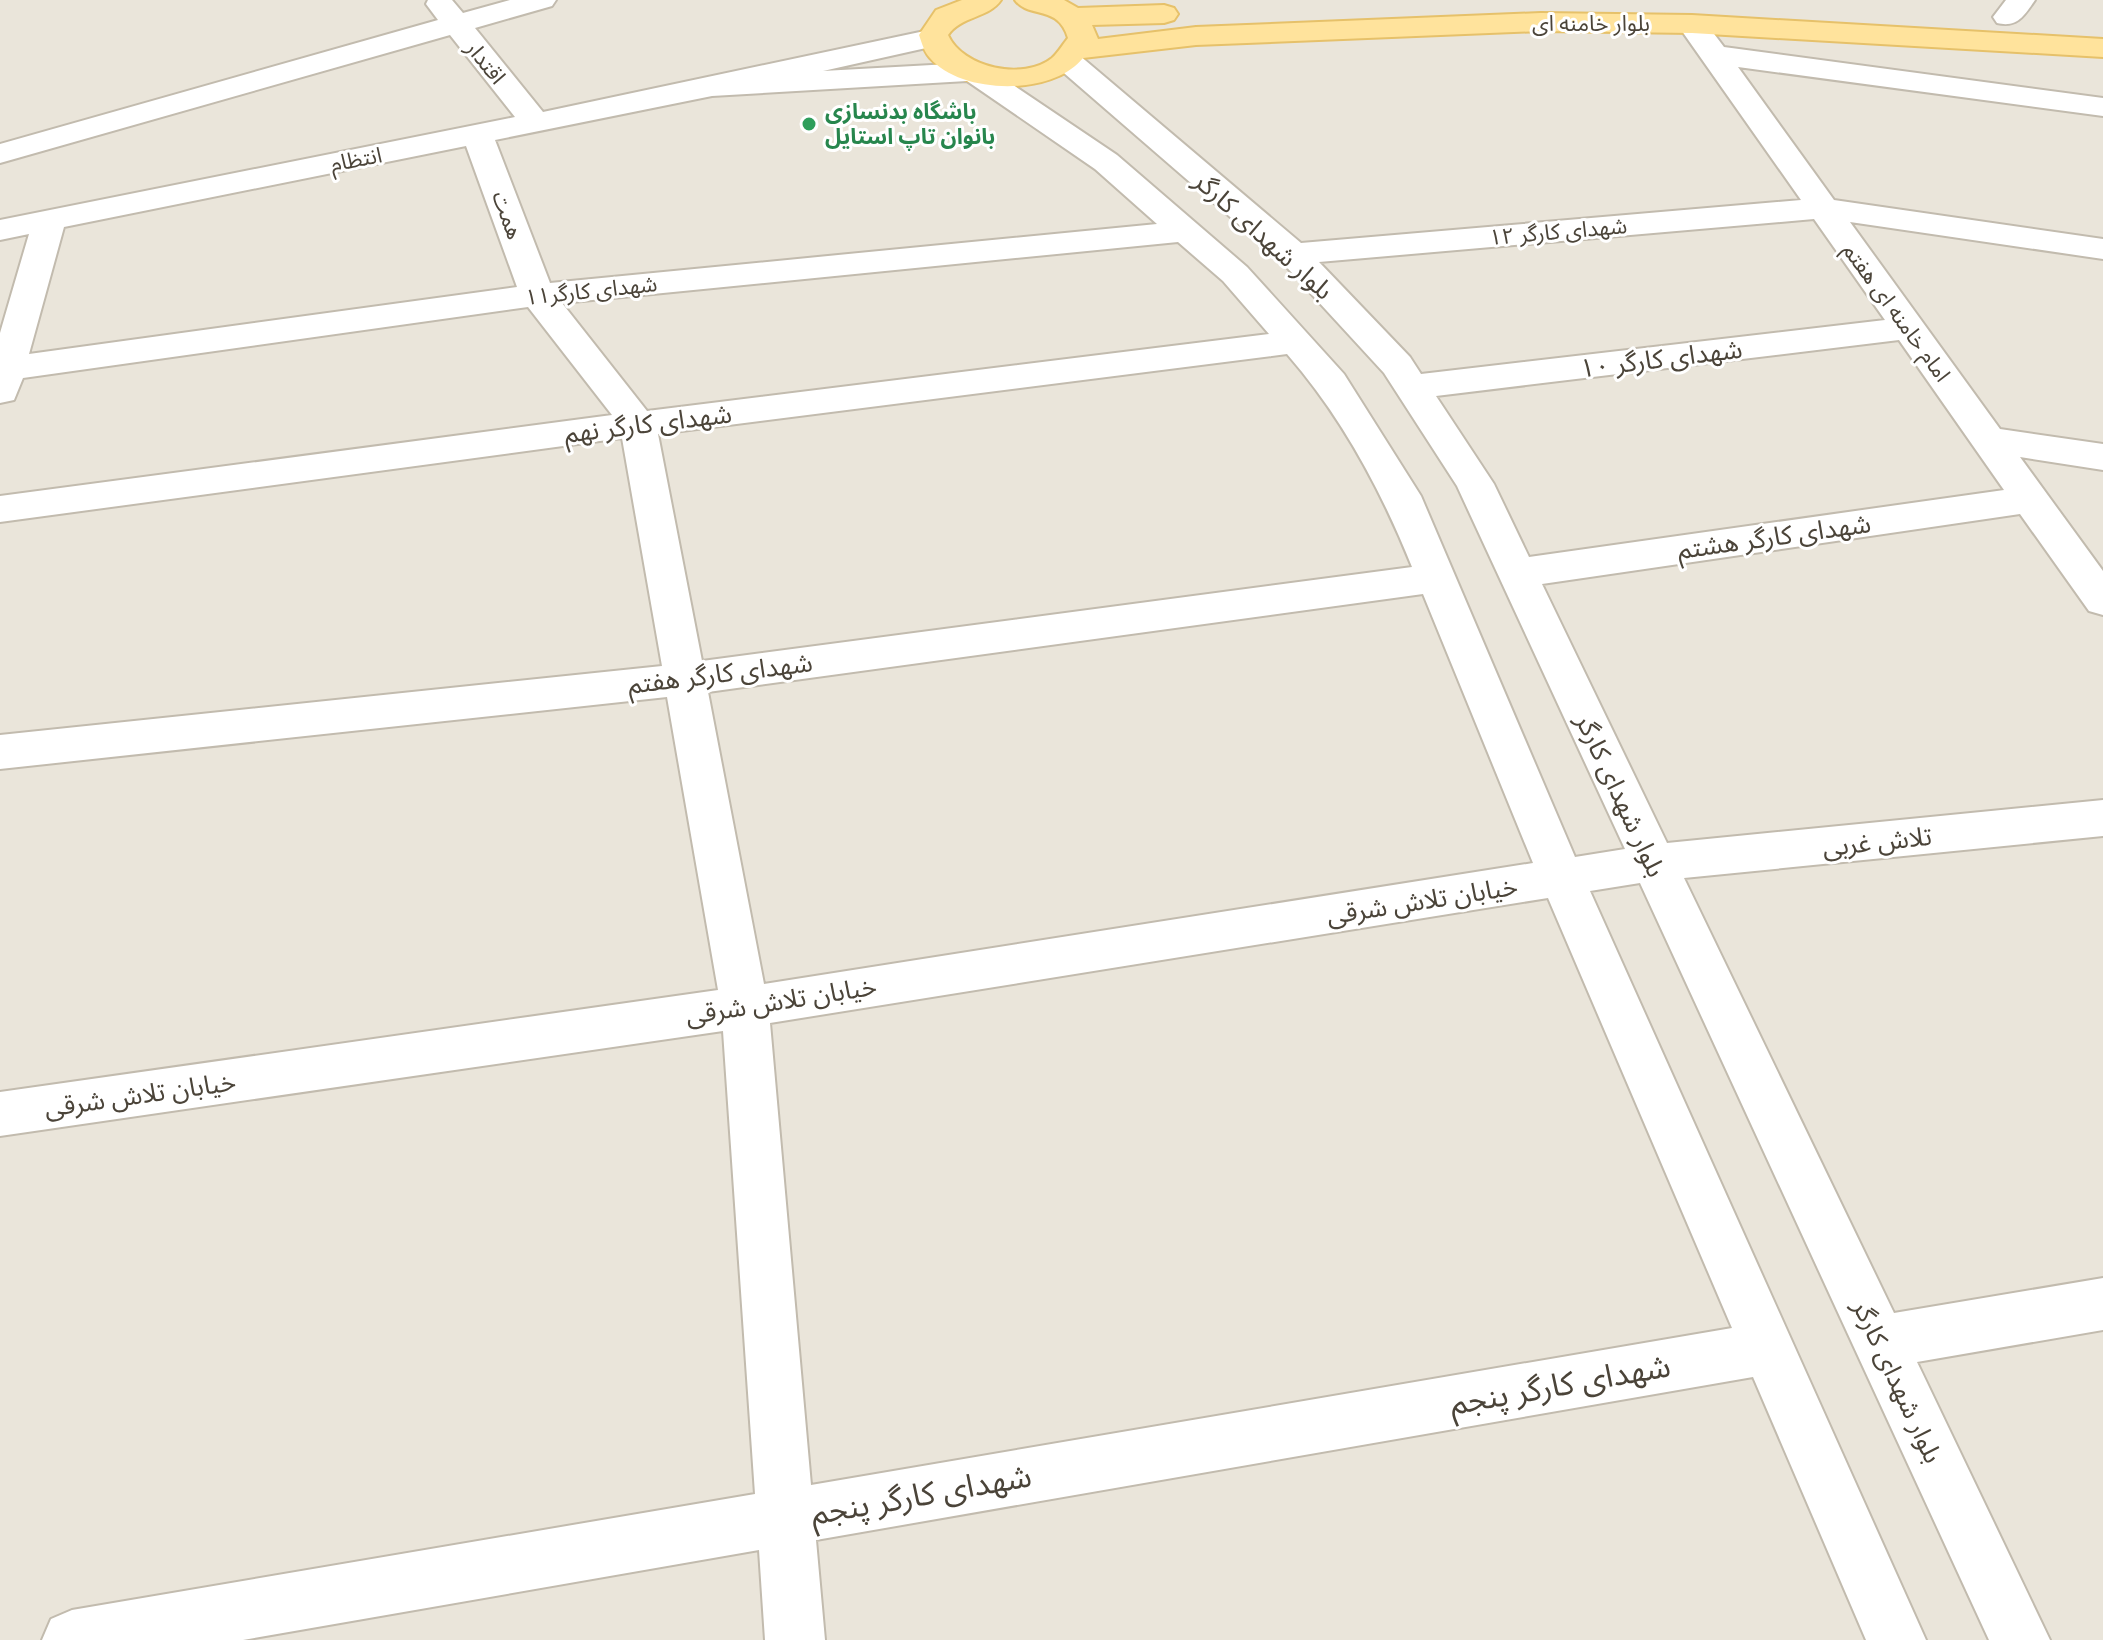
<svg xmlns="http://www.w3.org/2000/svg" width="2103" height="1640" font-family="'Public Sans','Noto Sans Arabic',sans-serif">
  <rect width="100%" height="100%" fill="#f6f3ec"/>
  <rect fill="#eae5da" x="0" y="0" width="2103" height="1640"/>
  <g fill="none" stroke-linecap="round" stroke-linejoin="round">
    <g stroke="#c2bbae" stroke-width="4">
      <g id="minor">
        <path d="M428 0H452L463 13 510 0H556L552 6 475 28 543 112 934 29 944 32 949 38 944 44 823 71 968 63 988 68 1117 155 1247 267 1344 374 1421 496 1575 857 1625 849 1457 486 1384 373 1281 261 1057 67 1053 61 1057 55H1079L1301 243 1801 200 1677 24 1682 18H1702L1724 47 2103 98V116L1738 67 1834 200 2103 239V259L1850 222 2000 429 2103 444V470L2020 457 2103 571V615L2089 611 2020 514 1542 584 1667 843 2103 800V836L1684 878 1894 1313 2103 1278V1330L1917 1362 2050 1640H1989L1640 883 1590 891 1926 1640H1866L1753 1377 816 1540 825 1640H765L759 1550 243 1640H42L51 1619 72 1610 755 1494 723 1031 0 1136V1092L718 990 667 697 0 769V735L662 666 622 438 0 522V496L612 415 528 307 23 378 14 400 0 403V333L29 234 0 240V220L515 117 450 35 0 163V144L438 20 426 4ZM967 81 1095 169 1157 224 550 283 495 140 712 96ZM466 146 517 287 29 354 64 227ZM1814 219 1885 320 1421 374 1410 357 1319 262ZM1178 242 1223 281 1269 334 647 411 562 303ZM1899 340 2004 490 1529 557 1494 484 1436 396ZM1287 354C1342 417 1381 490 1412 567L702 661 658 434ZM1423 594 1533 863 764 984 708 692ZM1548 898 1732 1328 811 1485 770 1023Z"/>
        <path d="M2006 0H2035C2024 16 2017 28 1997 23L1993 17Z"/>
      </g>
    </g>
    <g stroke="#e6c16a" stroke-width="4">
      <path id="major" d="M962 0H1001C989 18 961 16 948 35 963 68 1023 81 1052 58 1058 53 1063 44 1068 38 1058 4 1028 19 1015 0H1064L1078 8 1164 5 1174 8 1178 14 1174 20 1164 23 1092 25 1098 39 1196 27 1541 13 1692 15 2103 39V57L1692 33 1541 31 1196 45 1083 58C1053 96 961 95 930 58 924 52 922 43 919 35L936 10Z"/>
    </g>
    <use href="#minor" fill="#fff" fill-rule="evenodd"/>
    <use href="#major" fill="#ffe39c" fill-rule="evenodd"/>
  </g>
  <circle fill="#2e9e5b" stroke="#fff" stroke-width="3" cx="809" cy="124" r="8"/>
  <g text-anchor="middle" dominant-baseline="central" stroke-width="6" stroke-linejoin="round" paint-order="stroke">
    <g font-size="22" fill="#4b4439" stroke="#fff">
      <text x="1591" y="23">بلوار خامنه ای</text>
      <text transform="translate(486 62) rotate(51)">اقتدار</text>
      <text transform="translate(356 159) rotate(-11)">انتظام</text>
      <text transform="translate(508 215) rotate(70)">همت</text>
      <text transform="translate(1558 231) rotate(-5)">شهدای کارگر ۱۲</text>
      <text transform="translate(591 290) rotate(-6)">شهدای کارگر۱۱</text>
      <text transform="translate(1897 312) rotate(54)">امام خامنه ای هفتم</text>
    </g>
    <g font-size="22" font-weight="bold" fill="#27864d" stroke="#fff" text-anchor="start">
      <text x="825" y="111">باشگاه بدنسازی<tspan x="825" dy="25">بانوان تاپ استایل</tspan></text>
    </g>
    <g font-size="26" fill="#4b4439" stroke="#fff">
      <text transform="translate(1264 235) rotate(42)">بلوار شهدای کارگر</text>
      <text transform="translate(1661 358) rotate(-7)">شهدای کارگر ۱۰</text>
      <text transform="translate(648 423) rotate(-7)">شهدای کارگر نهم</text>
      <text transform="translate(1774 536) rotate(-8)">شهدای کارگر هشتم</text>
      <text transform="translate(720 673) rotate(-7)">شهدای کارگر هفتم</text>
      <text transform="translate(1621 795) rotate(65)">بلوار شهدای کارگر</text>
      <text transform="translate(1877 841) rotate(-6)">تلاش غربی</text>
      <text transform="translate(1422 900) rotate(-9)">خیابان تلاش شرقی</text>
      <text transform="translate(781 1000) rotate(-9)">خیابان تلاش شرقی</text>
      <text transform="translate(140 1094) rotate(-8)">خیابان تلاش شرقی</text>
      <text transform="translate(1898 1381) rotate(65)">بلوار شهدای کارگر</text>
    </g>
    <g font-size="32" fill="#4b4439" stroke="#fff">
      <text transform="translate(1560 1384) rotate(-10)">شهدای کارگر پنجم</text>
      <text transform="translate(921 1494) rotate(-10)">شهدای کارگر پنجم</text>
    </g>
  </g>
</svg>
